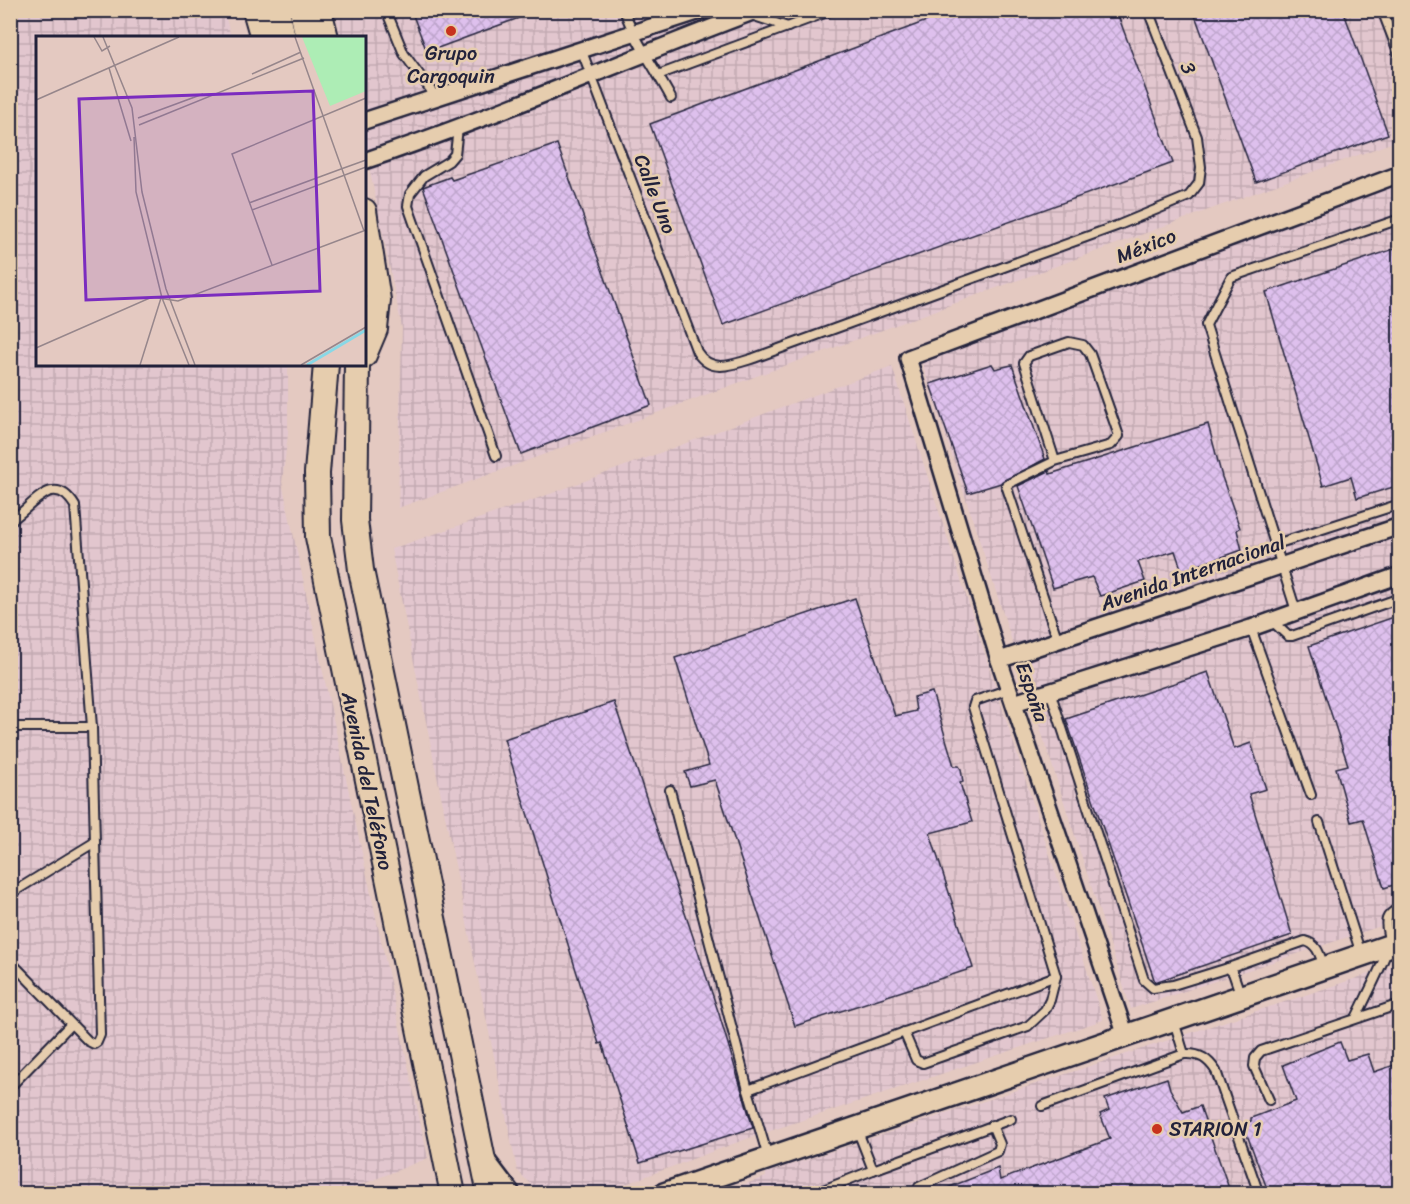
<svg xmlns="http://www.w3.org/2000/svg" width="1410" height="1204" font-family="Sriracha,sans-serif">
  <defs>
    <pattern id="industrial-grid" width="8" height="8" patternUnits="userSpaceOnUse" patternTransform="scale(1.5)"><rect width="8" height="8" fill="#e2c6ce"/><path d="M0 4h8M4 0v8" fill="none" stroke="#c2aab2"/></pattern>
    <pattern id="building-cross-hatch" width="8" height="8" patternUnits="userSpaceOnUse" patternTransform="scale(1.5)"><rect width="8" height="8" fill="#dec0ed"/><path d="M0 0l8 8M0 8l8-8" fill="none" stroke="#bea5cc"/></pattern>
  </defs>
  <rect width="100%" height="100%" fill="#e4c9c1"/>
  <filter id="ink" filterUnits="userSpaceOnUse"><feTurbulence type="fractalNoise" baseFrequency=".0167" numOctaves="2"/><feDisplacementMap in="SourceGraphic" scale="12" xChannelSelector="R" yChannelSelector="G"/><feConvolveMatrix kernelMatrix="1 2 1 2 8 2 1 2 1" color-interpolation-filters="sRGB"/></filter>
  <g filter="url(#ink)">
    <g fill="url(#industrial-grid)">
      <path d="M10 11H224L231 37 38 38V364L288 365V434L282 482 428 1158 341 1193H11Z"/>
      <path d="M335 11H1399V140L398 508 402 328 365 147 364 38 341 37Z"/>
      <path d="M1399 182V920L1131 1009 922 363Z"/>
      <path d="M892 366 1103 1020 749 1138 601 1193H546L532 1186 517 1170 391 549 550 494Z"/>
      <path d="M1399 964V1193L716 1194 766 1177V1173Z"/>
    </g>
    <g fill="url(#building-cross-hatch)" stroke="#22223b" stroke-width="1.5">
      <path d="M411 10H535V12L427 52Z"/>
      <path d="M956 10H1116L1173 163 723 325 650 124Z"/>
      <path d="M1193 10H1343L1388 134 1256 182Z"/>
      <path d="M557 144 651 405 521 454 423 187 450 177 452 180Z"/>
      <path d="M1400 247V485L1357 498 1351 477 1323 486 1266 292Z"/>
      <path d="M992 364 995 369 1012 365 1045 459 1001 483 968 493 930 384Z"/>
      <path d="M1208 424 1222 477 1240 528 1237 530 1242 550 1182 571 1175 551 1138 562 1145 581 1100 596 1092 577 1053 588 1018 486 1049 471 1050 474Z"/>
      <path d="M855 598 895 716 916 711 914 697 932 692 954 766H959L961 769 963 782 960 783 972 822 930 833 973 968 795 1026 715 780 690 786 685 772 709 765 675 658Z"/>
      <path d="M1400 615V883L1384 888 1363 819 1351 822 1336 768 1348 765 1309 646Z"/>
      <path d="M1208 672 1234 749 1251 743 1266 789 1249 794 1292 935 1155 982 1066 719Z"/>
      <path d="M614 702 719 1014 753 1128 640 1163 602 1043 599 1044 504 739Z"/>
      <path d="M1340 1042 1347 1060 1368 1054 1374 1072 1400 1063V1194H1269L1243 1124 1251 1121V1118L1296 1101 1283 1065Z"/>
      <path d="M1167 1078 1170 1089 1183 1112 1200 1106 1231 1194H932L998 1168 1000 1180 1110 1139 1100 1114 1109 1110 1105 1099Z"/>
    </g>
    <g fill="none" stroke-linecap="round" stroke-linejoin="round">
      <g stroke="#22223b" stroke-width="12">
        <g id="service">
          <path d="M386 10 404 54 436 97"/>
          <path d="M624 10C635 41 655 68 671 98"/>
          <path d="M1382 10 1400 57"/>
          <path d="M751 15 788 27"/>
          <path d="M581 49 697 352C711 374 732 365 754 358L1119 225 1189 196 1199 183 1201 167 1197 137 1148 10"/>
          <path d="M658 75 833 10"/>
          <path d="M458 128 455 154 449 161 424 176 410 194 408 206 496 456"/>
          <path d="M1055 461 1024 363 1029 356 1069 342 1083 345 1090 354 1119 436 1111 445 1055 461 1006 485 1058 641"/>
          <path d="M10 521C33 507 53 470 75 506L92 727 100 1035 97 1042 94 1044 88 1041 10 961"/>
          <path d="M1276 544 1400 504"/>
          <path d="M1296 611 1206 325 1231 277 1400 219"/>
          <path d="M1272 621 1288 636H1292L1400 598"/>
          <path d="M1251 628 1311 795"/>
          <path d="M1050 691 1144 980 1153 988 1173 985 1228 968 1233 973 1241 996"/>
          <path d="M10 727H92"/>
          <path d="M670 790 748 1090 1056 976 973 707 975 701 1009 689"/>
          <path d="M1319 822 1361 954"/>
          <path d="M10 894 95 842"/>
          <path d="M1228 968 1305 941C1318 944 1320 956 1324 967"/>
          <path d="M1356 1018C1362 1005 1388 955 1389 944 1389 927 1378 918 1400 908"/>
          <path d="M1174 1021 1184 1054"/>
          <path d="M904 1032 916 1060 923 1063 1028 1026 1045 1010 1050 1000 1056 976"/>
          <path d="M10 1087 71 1024"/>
          <path d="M748 1090 768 1157"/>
          <path d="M1269 1100 1254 1066 1255 1058 1261 1051 1400 1004"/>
          <path d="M1042 1106 1184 1054C1200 1053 1208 1059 1216 1071L1259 1194"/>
          <path d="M857 1129 873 1170"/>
          <path d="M919 1187 998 1151 1000 1144 992 1125"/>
          <path d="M813 1194 873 1170 1011 1119"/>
        </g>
      </g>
      <g stroke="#22223b" stroke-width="20">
        <g id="minor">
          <path d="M364 121 703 10"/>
          <path d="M364 161C498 116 626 59 758 10"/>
          <path d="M999 660 1400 526"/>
          <path d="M1014 703 1251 628 1400 575"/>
          <path d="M1126 1036 999 660 908 358 1400 174"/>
        </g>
      </g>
      <g stroke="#22223b" stroke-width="26">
        <g id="secondary">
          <path d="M484 1161 509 1194"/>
          <path d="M664 1194 1400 942"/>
        </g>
      </g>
      <g stroke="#22223b" stroke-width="28">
        <g id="primary">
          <path d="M255 10 263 38"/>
          <path d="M277 10 283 38"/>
          <path d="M302 10 308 38"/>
          <path d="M319 10 326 38"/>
          <path d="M364 211 378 300 375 329 364 355"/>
          <path d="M326 364 317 473 318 537 453 1194"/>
          <path d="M357 364 355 520 361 570 490 1194"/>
        </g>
      </g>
      <use href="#service" stroke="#e6cdae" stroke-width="8"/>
      <use href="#minor" stroke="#e6cdae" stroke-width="15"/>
      <use href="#secondary" stroke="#e6cdae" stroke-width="21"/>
      <use href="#primary" stroke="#e6cdae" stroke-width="24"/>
    </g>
  </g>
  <g fill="#c8321e" stroke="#e6cdae" stroke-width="2">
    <circle cx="451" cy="31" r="6"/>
    <circle cx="1157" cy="1129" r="6"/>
  </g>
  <g text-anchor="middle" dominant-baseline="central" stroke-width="5" stroke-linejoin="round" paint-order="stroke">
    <g font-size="20" fill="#22223b" stroke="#e6cdae">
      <text x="451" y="53">Grupo<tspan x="451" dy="23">Cargoquin</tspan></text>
      <text x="1169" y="1129" text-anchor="start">STARION 1</text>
    </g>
    <g font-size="20" fill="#22223b" stroke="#e6cdae">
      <text transform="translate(1188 68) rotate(69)">3</text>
      <text transform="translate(655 194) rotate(69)">Calle Uno</text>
      <text transform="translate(1146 246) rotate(-21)">México</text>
      <text transform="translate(1193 573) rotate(-19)">Avenida Internacional</text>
      <text transform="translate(1032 692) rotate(71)">España</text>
      <text transform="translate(367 781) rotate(78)">Avenida del Teléfono</text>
    </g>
  </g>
  <g transform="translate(36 36)">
    <rect width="330" height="330" fill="#e4c9c1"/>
    <path d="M266 1H330V55L294 70Z" fill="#adedb5"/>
    <path fill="none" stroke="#89d8e6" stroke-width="3" d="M271 329 330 294"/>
    <path fill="none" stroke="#96868b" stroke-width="1.5" d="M58 1 66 15 74 10M67 1 96 72 106 156 130 253 159 329M259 1 328 195M73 32 95 105M216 38 265 16M0 64 143 1M102 82 167 58M103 89 268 22M98 101 100 156 126 262 153 329M305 133 330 124M213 167 305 133M216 174 330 131M236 229 196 118 330 62M0 312 116 261 142 265 330 194M104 329 125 262M265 329 330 291"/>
    <path fill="#7b2cbf" fill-opacity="0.15" stroke="#7b2cbf" stroke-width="3" d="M277 55 284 255 50 264 43 63Z"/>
    <rect width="330" height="330" fill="none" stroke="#22223b" stroke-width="3"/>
  </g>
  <rect width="1410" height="1204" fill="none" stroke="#e6cdae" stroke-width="36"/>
  <rect x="18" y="18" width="1374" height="1168" fill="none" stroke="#22223b" stroke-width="2" filter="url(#ink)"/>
</svg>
